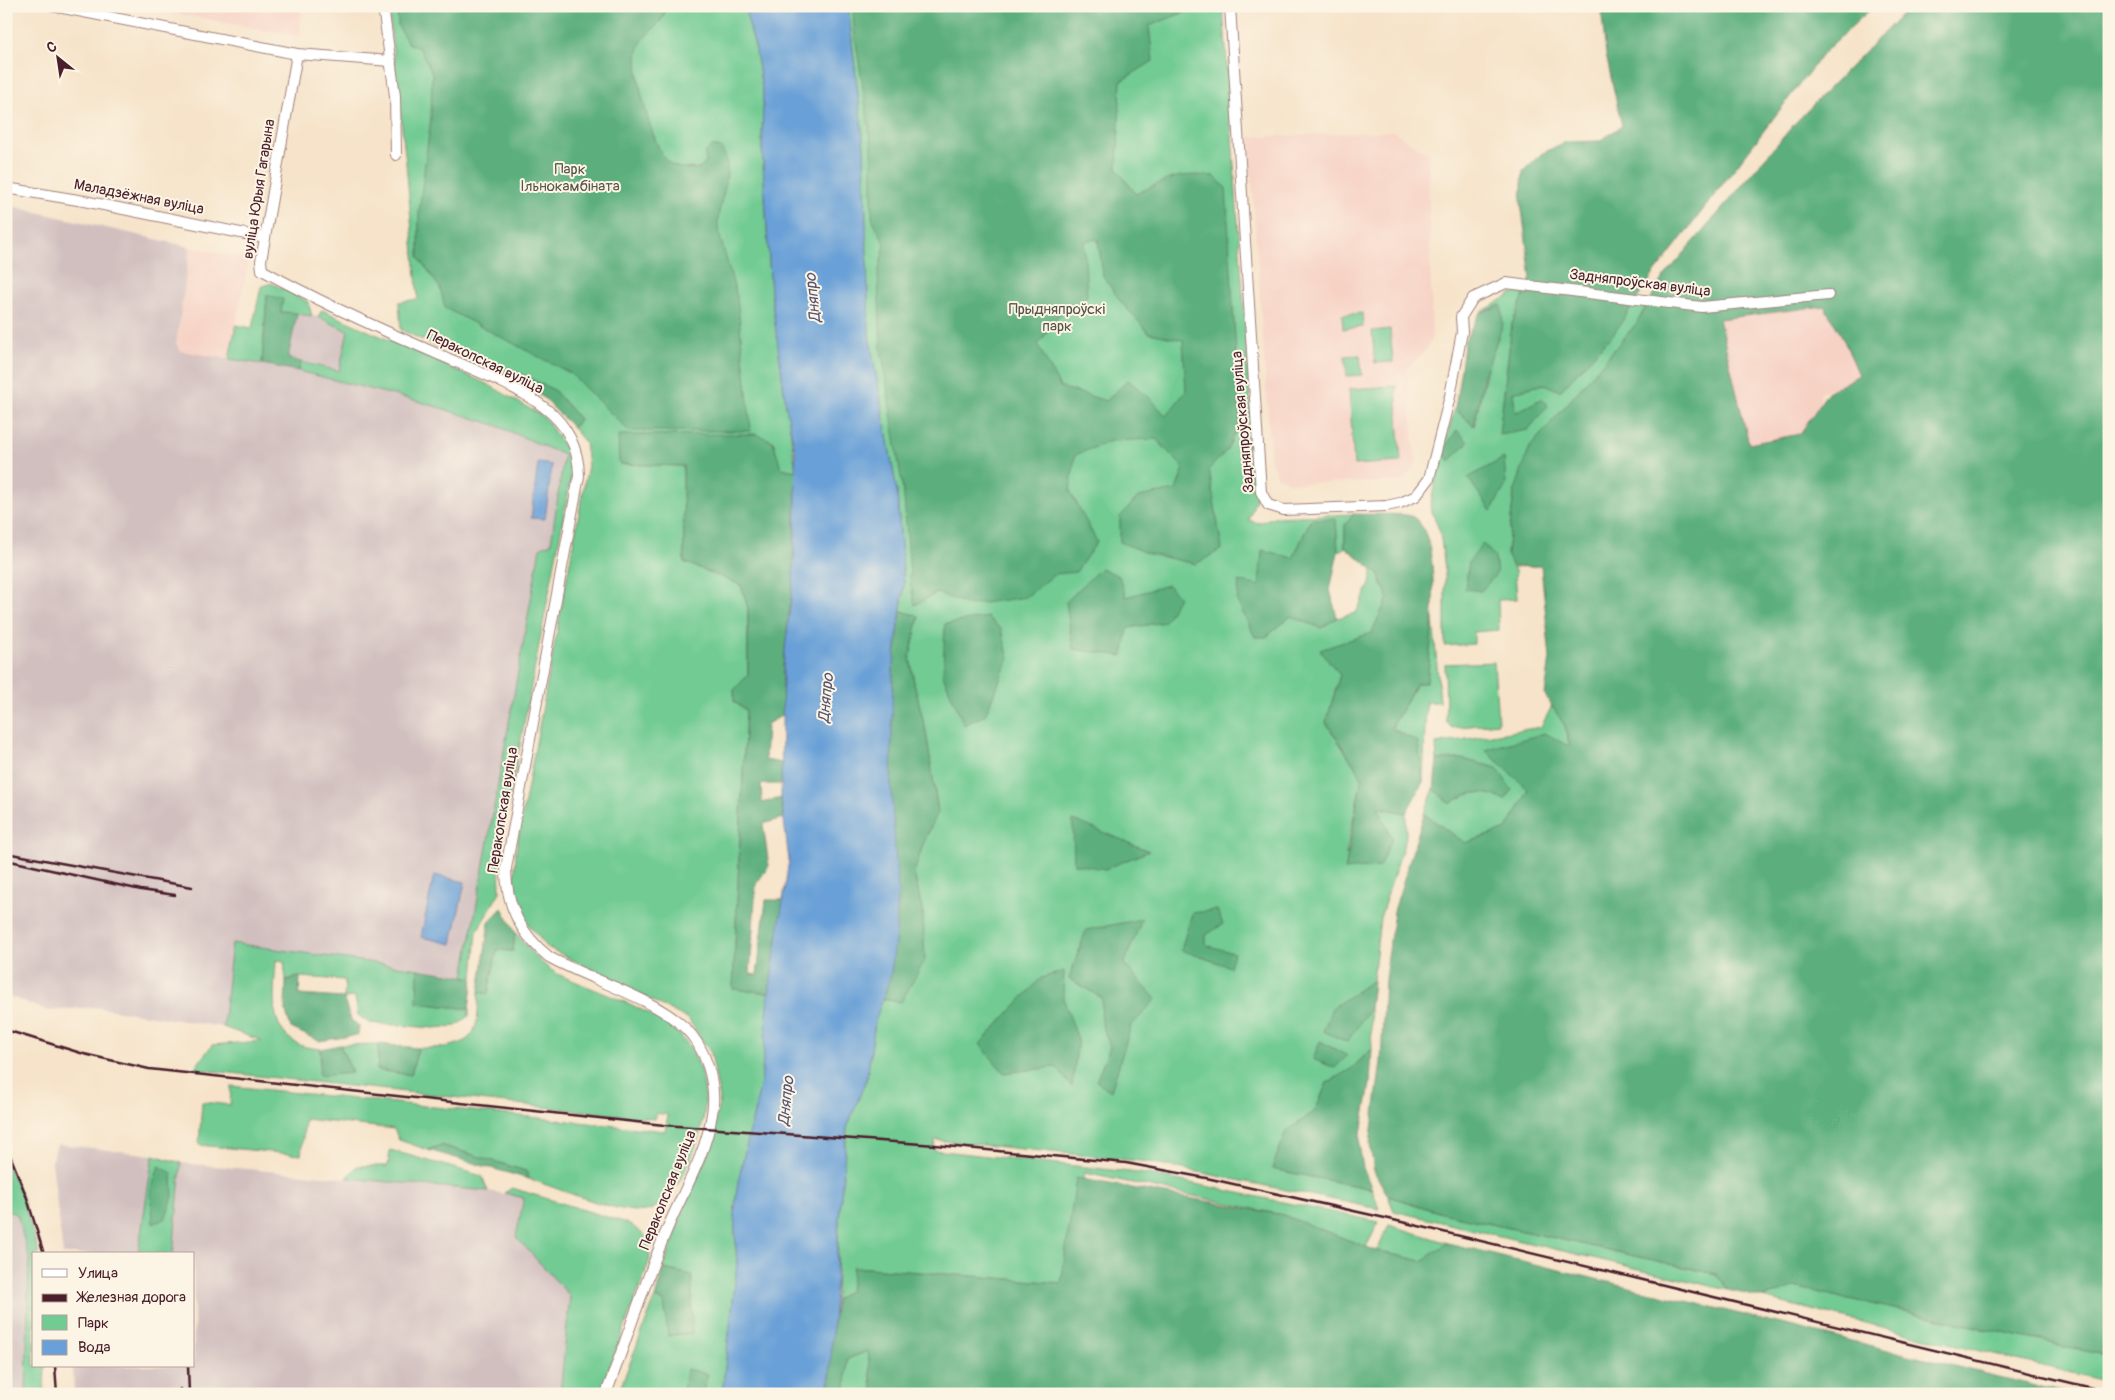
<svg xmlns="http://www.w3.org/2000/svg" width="2115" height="1400" font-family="Pangolin,sans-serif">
  <rect width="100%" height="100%" fill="#fcf5e5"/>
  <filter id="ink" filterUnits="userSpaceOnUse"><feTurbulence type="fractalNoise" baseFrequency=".02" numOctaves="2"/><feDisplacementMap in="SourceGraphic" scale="10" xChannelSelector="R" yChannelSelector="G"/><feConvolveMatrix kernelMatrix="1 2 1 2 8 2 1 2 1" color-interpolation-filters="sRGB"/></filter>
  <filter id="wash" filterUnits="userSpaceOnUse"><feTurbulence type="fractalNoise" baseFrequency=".0096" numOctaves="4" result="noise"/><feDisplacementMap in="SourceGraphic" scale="20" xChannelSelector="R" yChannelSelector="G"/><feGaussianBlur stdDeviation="1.12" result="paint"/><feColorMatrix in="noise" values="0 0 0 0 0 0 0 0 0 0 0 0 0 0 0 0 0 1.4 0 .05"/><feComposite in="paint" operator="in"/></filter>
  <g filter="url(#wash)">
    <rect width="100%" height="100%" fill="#f6e3c9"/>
    <g fill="#f6d2c5">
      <path d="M160 6H302L300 37 159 10Z"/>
      <path d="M1393 131 1428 154 1432 337 1427 349 1407 369 1416 466 1401 482 1290 483 1277 476 1271 461 1249 137Z"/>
      <path d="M190 247 249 259 229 359 181 351 176 344Z"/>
      <path d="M1828 305 1861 375 1820 393 1826 437 1744 452 1711 314Z"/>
    </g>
    <g fill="#d1bfbf">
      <path d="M6 205 190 247 176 344 181 351 284 368 421 402 495 425 564 455 551 543 540 549 464 976 232 943 223 1027 94 1007 48 1011 6 995Z"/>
      <path d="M297 313 318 317 348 331 339 371 288 358Z"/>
      <path d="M57 1144 153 1155 138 1254H63L52 1162Z"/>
      <path d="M181 1163 488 1191 524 1197 516 1237 570 1296 560 1394H74L73 1366H194V1254H173Z"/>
      <path d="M6 1191 8 1211 17 1214 29 1258 26 1394H6Z"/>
    </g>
    <g fill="#71cb93" stroke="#5e755f" fill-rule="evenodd">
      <path d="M388 6H744L756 50 763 95 762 147 771 294 796 471 781 468 773 441 620 464 683 466 684 562 741 585 748 608V675L734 702 746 710 733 989 769 993 761 1083 738 1182 734 1214 737 1265 722 1394H618L655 1298 664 1302 692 1275 663 1269 688 1197 710 1149 720 1099 711 1053 688 1019 547 947 525 920 514 893 516 850 588 465 585 442 573 428 579 419 508 368 504 377 401 330 399 302 418 299 406 163Z"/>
      <path d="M848 6H1223L1257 496 1248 520 1258 523 1274 517 1354 514 1345 525V547L1338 552 1336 520 1311 519 1293 558 1266 637 1291 616 1321 628 1337 618 1356 613 1370 584 1373 569 1378 573 1388 598 1371 633 1340 675 1326 723 1362 777 1346 855 1378 807 1406 813V837L1380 918 1370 1008 1372 1049 1351 1069 1327 1083 1315 1111 1286 1132 1272 1169 1372 1189 1379 1209 1149 1162 935 1140 934 1150 1147 1174 1379 1222 1366 1247 1283 1215 1085 1173 1062 1283 853 1267 850 1290 836 1300 839 1220 847 1128 867 1077 875 1022 882 999 901 1002 923 914 914 873 923 844 938 812 926 732 914 683 910 656 919 616 901 611 904 585 897 492 869 335 864 148ZM1168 585 1163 622 1128 628 1126 598Z"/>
      <path d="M271 283 308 302 312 316 281 312 267 295 262 364 229 359 236 325 252 328 261 287Z"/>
      <path d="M1526 291 1512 324 1499 435 1541 399 1515 413 1513 392 1544 384 1614 333 1634 303 1646 306 1637 323 1514 493 1507 554 1515 571 1517 599 1498 600 1499 630 1474 632V644L1445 646V569L1440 532 1430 506 1441 455 1455 409 1474 426 1501 305 1480 313 1512 294Z"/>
      <path d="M322 310 489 385 544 417 569 453 572 473 499 854 500 892 477 931 473 978 464 976 540 548 551 543 564 455 495 425 421 402 298 371 301 362 339 371 348 331 318 317Z"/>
      <path d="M1362 313 1363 327 1343 329 1342 315Z"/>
      <path d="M1390 329 1393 362 1375 363 1372 331Z"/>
      <path d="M1360 355 1362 375 1347 376 1345 356Z"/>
      <path d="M1396 386 1401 462 1354 465 1349 389Z"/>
      <path d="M1433 618 1440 702H1426L1423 782 1418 742 1391 729 1416 684 1427 681Z"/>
      <path d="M1494 662 1498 723 1451 728 1446 720 1445 664Z"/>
      <path d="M1552 706 1565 726 1570 748 1529 790 1507 829 1465 843 1424 814 1434 789 1450 804C1470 790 1482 790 1505 799L1463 759 1437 760 1436 744 1541 727Z"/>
      <path d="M515 932C526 946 537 960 551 970 559 976 570 979 579 983 613 998 676 1017 693 1053 701 1068 706 1087 705 1104 704 1134 679 1204 646 1211 621 1215 555 1187 529 1179L525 1171 441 1145 428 1150 399 1140 394 1129 305 1119 301 1155 199 1145 202 1102 230 1105 231 1086 665 1131 668 1115 656 1113 654 1119 194 1069 212 1045 262 1041 223 1027 232 943 418 969V1003L469 1009V1016L456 1026 434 1028 369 1023 358 1015 355 997 344 998 345 980 300 977 286 980 284 961 276 960C275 990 266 1028 298 1044 305 1048 314 1048 321 1049L319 1075 352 1072 340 1045 379 1044 377 1070 411 1075 418 1048C436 1048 469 1049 475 1028 479 1017 478 1004 479 992L488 993 497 950 513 951Z"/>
      <path d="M390 1150 482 1176 488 1191 347 1178 357 1166H388Z"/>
      <path d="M153 1155 181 1163 173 1254H138Z"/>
      <path d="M6 1162 21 1193 39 1254H34V1366H45L44 1394H26L29 1258 17 1214 8 1211Z"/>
      <path d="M512 1188 630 1224 648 1238 650 1259 600 1394H560L570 1296 516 1237 524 1198 504 1193Z"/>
      <path d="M1388 1196 1442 1213 1716 1274 1728 1290 1394 1211Z"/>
      <path d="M1389 1225 1448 1243 1422 1261 1377 1251Z"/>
      <path d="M1794 1287 2109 1356V1382L1762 1298Z"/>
      <path d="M868 1351 873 1394H846L847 1359Z"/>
    </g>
    <g fill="#5caf7d" stroke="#536754" fill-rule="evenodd">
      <path d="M397 6H665C668 23 644 32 639 47 631 68 652 145 667 161 675 170 689 168 700 169L706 162 705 153 712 146 721 148C737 171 716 203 718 229L737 297 751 431H629L570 373 445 308 440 288 419 258V211L431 117 432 73 420 49 408 43 398 26Z"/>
      <path d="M853 6H1201L1149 26 1153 61 1121 81 1117 169 1136 194C1169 178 1177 173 1214 176L1226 188 1240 422 1227 450 1209 469 1222 549 1196 564 1149 554 1120 542V517L1138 497 1176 490 1184 468 1156 439 1111 441 1075 455 1070 491 1097 542 1076 572 1055 574 1026 597 969 605 937 593 915 605 911 587 904 497 881 348 878 274 885 244 872 218V147L854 29ZM1098 239 1103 276 1121 302 1149 333 1183 340 1186 391 1166 416 1150 398 1128 380 1106 401 1060 387 1038 345 1058 316 1087 297 1084 241Z"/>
      <path d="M1601 6H1874L1825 51 1653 275 1614 333 1560 391 1544 384 1513 392 1515 413 1541 399 1548 405 1528 430 1499 435 1512 324 1531 278 1521 202 1523 171 1541 154 1565 142 1599 141 1622 126 1606 55Z"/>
      <path d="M1910 6H2109V1356L1794 1287 1762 1298 1728 1290 1716 1274 1442 1213 1388 1196 1374 1171 1370 1144 1381 1062 1385 979 1394 911 1424 814 1465 843 1507 829 1529 790 1485 750 1545 733 1570 747 1565 726 1545 695 1550 658 1541 566 1513 567 1507 554 1514 493 1530 447 1637 323 1662 279 1797 121ZM1824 306 1842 336 1859 375 1828 392 1800 434 1749 444 1719 319Z"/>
      <path d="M267 295 283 299 281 312 297 313 288 358 301 362 298 371 262 364Z"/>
      <path d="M1501 305 1503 324 1484 376 1474 426 1455 409 1465 340 1480 313Z"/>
      <path d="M508 368 554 390 579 419 573 428 543 397 504 377Z"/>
      <path d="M1457 430 1468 442 1450 461 1443 451Z"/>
      <path d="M756 434 773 441 781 468 796 471 793 582 783 666V715L767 724 765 760 782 763V784H761L762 803 781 798 783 818 763 824 769 866 756 884 750 974 757 975 766 900H784L769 993 733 989 746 710 734 702V690L748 675V608L741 585 684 562 683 466 619 464 618 435Z"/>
      <path d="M1504 458 1506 485 1491 511 1468 478Z"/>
      <path d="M1354 514C1365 515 1403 513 1411 516 1446 532 1430 650 1427 682L1416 684 1391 728 1418 742 1423 782 1406 813 1378 807 1392 839 1379 867 1345 870 1362 777 1326 722 1340 675 1320 650 1371 633 1388 598 1378 573 1345 547V525Z"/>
      <path d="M1311 519H1336L1338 552 1330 590 1337 618 1321 628 1291 616 1266 637H1255L1237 601 1239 581 1259 586 1262 550 1293 558Z"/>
      <path d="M1483 544 1495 557 1497 573 1481 591 1465 589 1469 562Z"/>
      <path d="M1101 568 1119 576 1126 597 1168 585 1179 597 1164 622 1128 628 1123 656 1073 649 1066 602Z"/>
      <path d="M901 611 919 616 910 656 914 683 926 732 938 812 923 844 914 873 923 914 925 960 901 1002 882 999C906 929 893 857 891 785 891 747 890 708 893 671 895 651 899 631 901 611Z"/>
      <path d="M987 617 1001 629 1009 658 985 715 964 725 943 675 945 624Z"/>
      <path d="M1463 759 1497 768 1512 790 1505 800C1482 790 1470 790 1450 804L1434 789 1437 760Z"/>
      <path d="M1073 820 1149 851 1105 869 1074 864Z"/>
      <path d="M502 908 515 932 513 951 497 950 488 994 479 992 489 922Z"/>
      <path d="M1217 910 1223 924 1206 935V945L1234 953 1230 967 1181 950 1192 913Z"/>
      <path d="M1142 919 1124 964 1156 999 1131 1026 1111 1091 1096 1081 1110 1047 1101 1021 1102 998 1069 979 1086 930Z"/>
      <path d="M418 969 473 978 469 1009 417 1003Z"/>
      <path d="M1064 971 1063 998 1078 1039 1072 1087 1056 1067 1004 1073 980 1044 1041 978Z"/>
      <path d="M300 977 299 995 344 998 350 1019 359 1026 358 1035 319 1041 291 1028 285 1009 286 980Z"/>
      <path d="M1373 980 1370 1008 1347 1042 1323 1031 1332 1008Z"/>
      <path d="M1320 1041 1347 1056 1335 1068 1313 1059Z"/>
      <path d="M379 1044 418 1048 411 1075 377 1070Z"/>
      <path d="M340 1045 352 1073 319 1076 321 1049Z"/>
      <path d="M1372 1049 1370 1084 1359 1144 1363 1168 1372 1189 1272 1169 1286 1132 1315 1111 1327 1083 1351 1069Z"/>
      <path d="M441 1145 526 1171 529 1179 428 1150Z"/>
      <path d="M159 1166 172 1173 173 1197 165 1219 153 1224 151 1190Z"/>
      <path d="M1076 1178 1283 1215 1377 1251 1422 1261 1448 1243 2069 1394H873L868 1351 847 1359 846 1394H830V1348L836 1300 850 1290 853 1267 1061 1283Z"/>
      <path d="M663 1269 692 1275V1333L668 1336 664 1302 655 1298Z"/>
      <path d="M687 1369 708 1374 702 1394H682Z"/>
    </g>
    <g fill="#69a0d7" stroke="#5a6081">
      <path d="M744 6H848L864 148 869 335 897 492 904 585 893 671 892 721 891 785 898 894 896 933 891 974 875 1022 867 1077 847 1128 839 1220 829 1394H722L737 1265 734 1214 738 1182 761 1083 769 993 789 860 781 798 783 666 793 582 796 506 795 452 786 407 771 294 762 147 763 95 756 50Z"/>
      <path d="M538 463 552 465 545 519 531 518Z"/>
      <path d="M434 875 465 882 452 944 421 937Z"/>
    </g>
  </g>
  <g filter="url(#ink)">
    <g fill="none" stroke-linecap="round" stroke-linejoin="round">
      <g stroke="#a0817a" stroke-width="12">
        <g id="minor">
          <path d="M53 6 297 54 391 61"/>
          <path d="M383 6 395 96 396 155"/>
          <path d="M1230 6 1261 492 1268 505 1284 510 1386 506 1400 503 1416 496 1429 479 1450 396 1462 332 1461 317 1473 298 1506 283 1702 307 1828 295"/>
          <path d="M297 54 261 261 262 270C318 301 375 327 433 352 469 368 514 384 545 408 567 425 579 449 579 476L506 868C506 904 520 934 549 957 590 980 650 996 684 1027 706 1047 717 1084 712 1114 706 1154 684 1190 668 1227 645 1281 627 1338 606 1394"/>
          <path d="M6 188 84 201 265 238"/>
        </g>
      </g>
      <use href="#minor" stroke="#fff" stroke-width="10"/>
      <g stroke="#4a1f2b" stroke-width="2.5">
        <path d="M6 853 192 887"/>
        <path d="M6 860 141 890 175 895"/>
        <path d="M6 1030 84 1054 149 1069 664 1125 935 1145 1126 1163 1211 1179 1385 1218 2109 1392"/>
        <path d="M6 1145 27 1198 44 1254"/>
        <path d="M55 1366 57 1394"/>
        <path d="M188 1366 189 1394"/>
        <path d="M179 1394 180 1389"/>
      </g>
    </g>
  </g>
  <g text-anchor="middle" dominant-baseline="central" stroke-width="4" stroke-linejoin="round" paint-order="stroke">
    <g font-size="15" fill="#56534a" stroke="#fcf5e5">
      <text x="570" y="169">Парк<tspan x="570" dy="17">Ільнокамбіната</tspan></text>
      <text x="1057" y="309">Прыдняпроўскі<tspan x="1057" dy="17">парк</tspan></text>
    </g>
    <g font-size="15" fill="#4a1f2b" stroke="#fcf5e5">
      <text transform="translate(259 189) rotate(-81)">вуліца Юрыя Гагарына</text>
      <text transform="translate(139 197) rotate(11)">Маладзёжная вуліца</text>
      <text transform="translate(1640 283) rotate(7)">Задняпроўская вуліца</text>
      <text transform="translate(485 362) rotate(26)">Перакопская вуліца</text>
      <text transform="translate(1243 422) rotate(-95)">Задняпроўская вуліца</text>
      <text transform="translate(503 810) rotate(-81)">Перакопская вуліца</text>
      <text transform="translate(668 1190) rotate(-68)">Перакопская вуліца</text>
    </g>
    <g font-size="16" font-style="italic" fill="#565370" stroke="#fcf5e5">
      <text transform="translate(813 298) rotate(-96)">Дняпро</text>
      <text transform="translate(826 698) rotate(-85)">Дняпро</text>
      <text transform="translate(786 1101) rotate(-84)">Дняпро</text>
    </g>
  </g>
  <rect width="2115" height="1400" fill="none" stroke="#fcf5e5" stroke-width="25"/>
  <rect x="32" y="1252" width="162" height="115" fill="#fcf5e5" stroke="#b59f9b"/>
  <rect x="42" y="1269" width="25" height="8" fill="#ffffff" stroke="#b59f9b"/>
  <text x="78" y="1278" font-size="15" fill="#4a1f2b">Улица</text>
  <rect x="42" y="1294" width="25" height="8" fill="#4a1f2b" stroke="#b59f9b"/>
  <text x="78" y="1302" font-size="15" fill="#4a1f2b">Железная дорога</text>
  <rect x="42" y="1315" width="25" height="15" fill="#71cb93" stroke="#b59f9b"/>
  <text x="78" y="1328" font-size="15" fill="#4a1f2b">Парк</text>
  <rect x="42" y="1340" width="25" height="15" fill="#69a0d7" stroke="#b59f9b"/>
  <text x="78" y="1352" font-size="15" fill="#4a1f2b">Вода</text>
  <g transform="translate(58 58) rotate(330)" stroke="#fcf5e5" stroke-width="4" paint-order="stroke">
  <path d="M0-4L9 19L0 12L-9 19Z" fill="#4a1f2b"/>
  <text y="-8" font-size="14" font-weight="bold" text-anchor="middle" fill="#4a1f2b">С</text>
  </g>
</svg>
